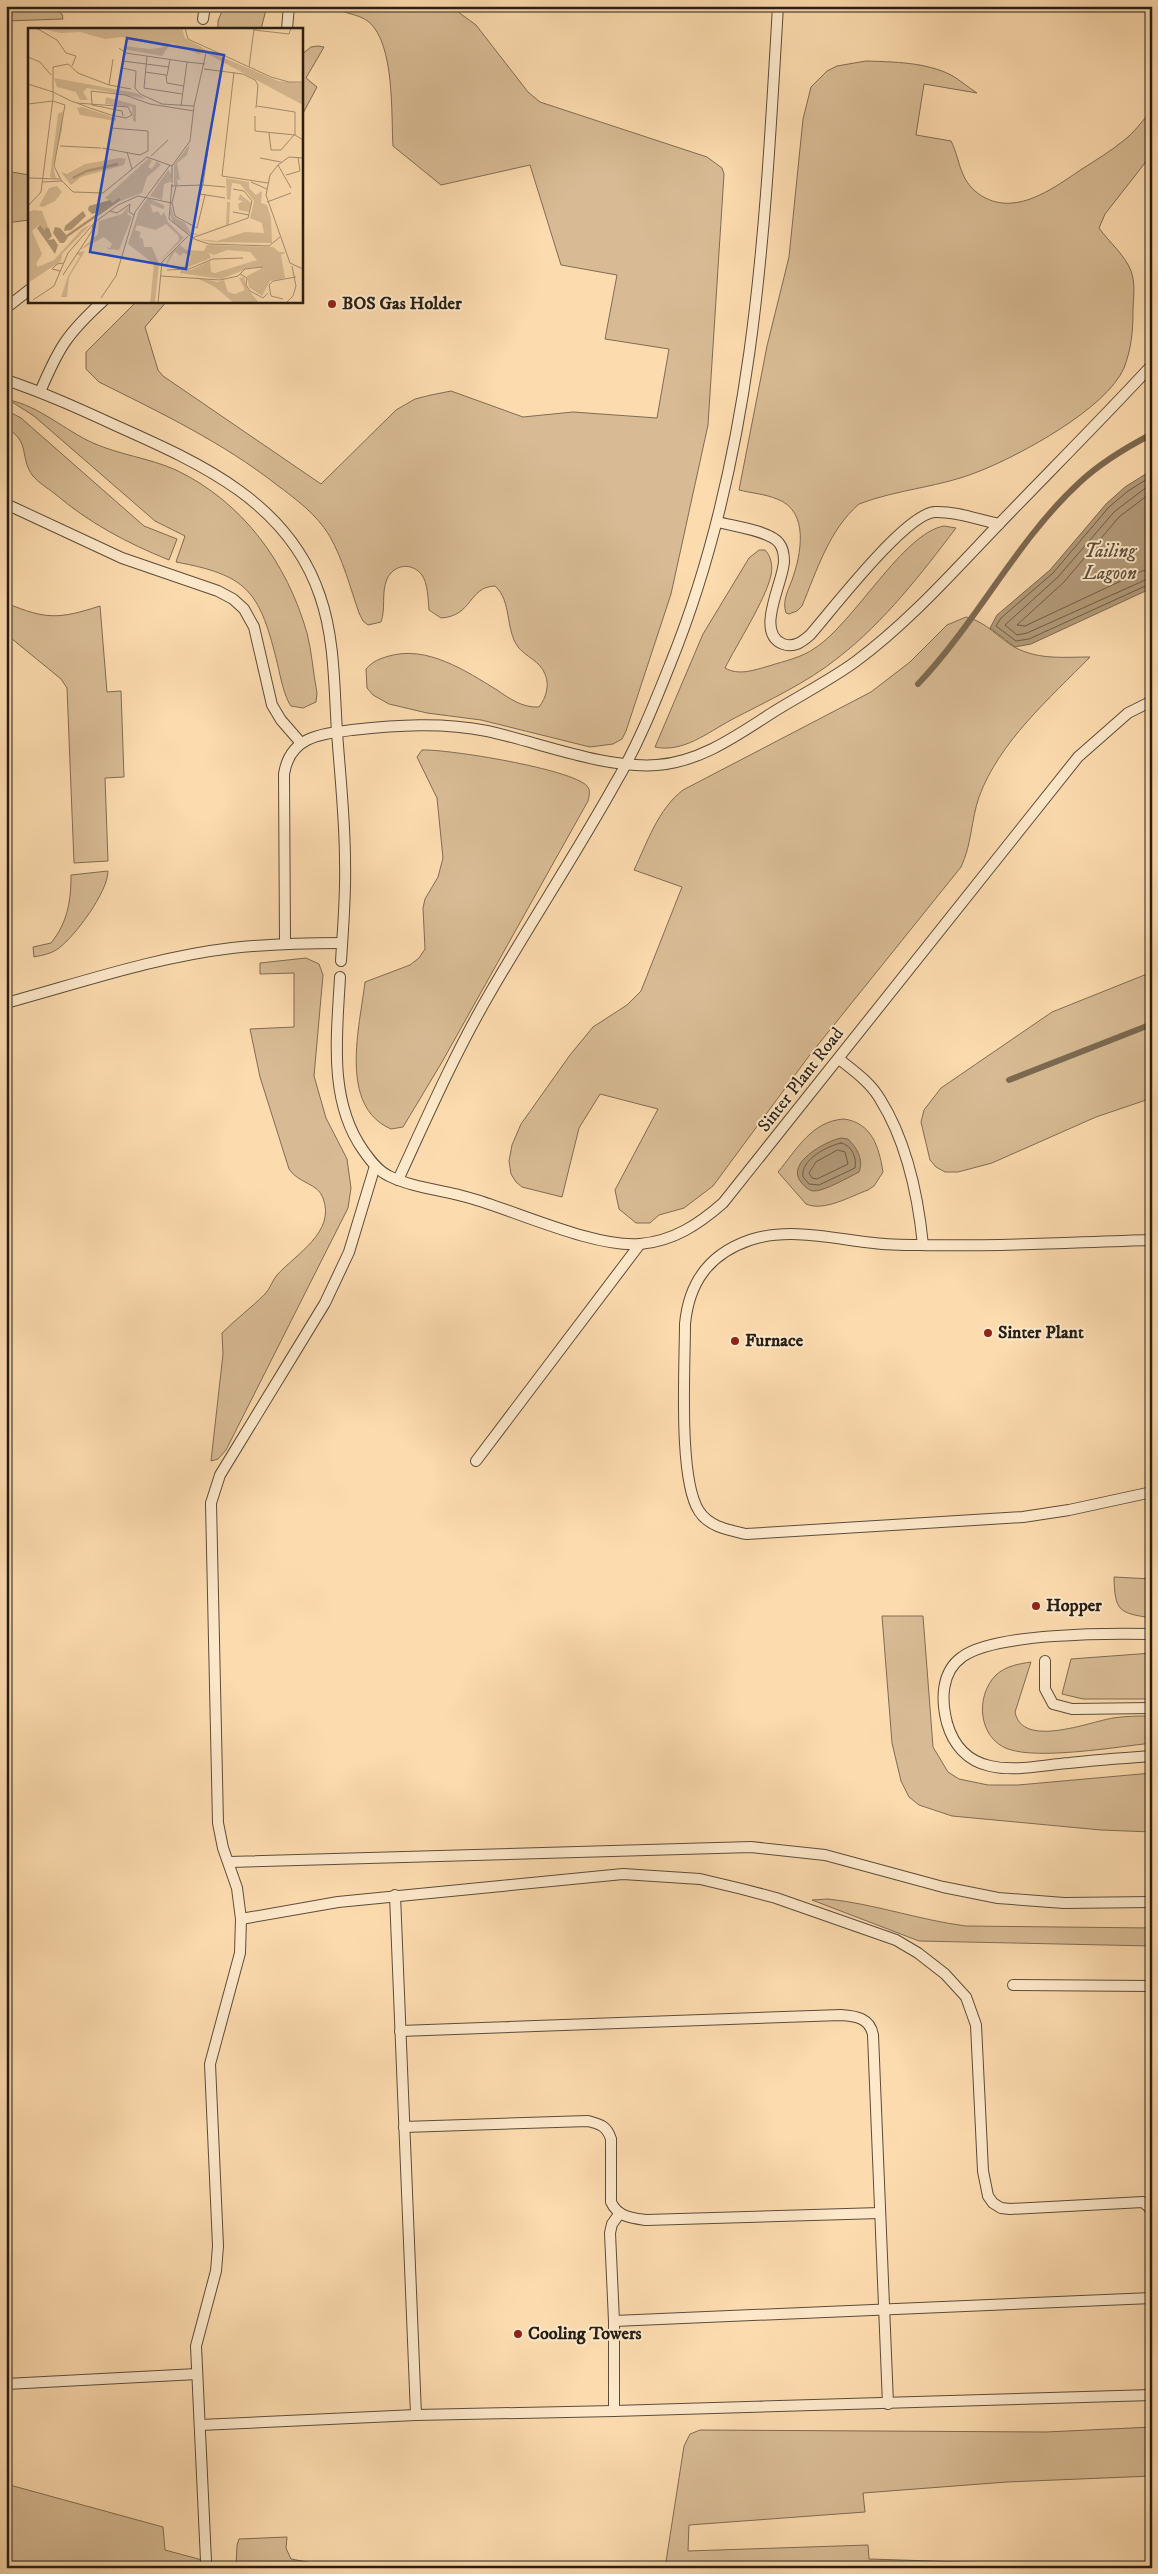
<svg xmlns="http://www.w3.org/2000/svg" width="1158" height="2574" font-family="'IM FELL DW Pica',serif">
  <rect width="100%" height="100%" fill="#fcdbae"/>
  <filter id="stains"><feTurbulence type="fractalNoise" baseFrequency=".004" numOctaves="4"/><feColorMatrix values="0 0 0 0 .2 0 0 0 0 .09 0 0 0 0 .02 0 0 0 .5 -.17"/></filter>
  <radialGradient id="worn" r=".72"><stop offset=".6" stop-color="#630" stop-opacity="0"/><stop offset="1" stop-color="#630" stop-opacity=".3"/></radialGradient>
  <g fill="#d8bb94" stroke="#806c54">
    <path d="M224 6H267L261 29H218V21Z"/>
    <path d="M330 6H450L476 25 528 92 540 102 707 157 722 168 724 174 708 425 671 594 626 731 622 739 613 744 590 747 481 720 427 713 389 704 373 695 367 688 366 669C373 661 379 659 389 656 427 645 466 671 497 690 510 699 523 708 539 707 546 698 550 685 545 674 540 661 526 657 518 647 505 629 512 601 495 586 468 587 473 616 441 618L429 610C428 599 428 584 422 575 412 562 394 564 387 579 381 593 386 608 381 622L368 625 363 621 359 613C350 587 343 559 329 535 316 514 297 500 277 485 222 442 161 413 99 382L86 369V352L137 301H167L145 327 158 370 163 376 321 484 396 410 415 399 431 395 451 391 523 417 573 412 657 418 669 349 605 339 617 275 561 265 530 165 441 185 393 146C391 114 395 45 369 22 358 13 342 14 330 6Z"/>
    <path d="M24 7 58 11 62 14 63 19 6 21V8Z"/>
    <path d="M318 46 324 47 306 78 317 87 301 117V55L311 47Z"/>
    <path d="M866 61C894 62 925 62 951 75 960 80 969 88 977 93L924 84 916 135 951 141C960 159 959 177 975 191 1011 221 1052 189 1082 169 1096 160 1111 151 1123 141 1134 133 1143 120 1152 110V154L1105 214 1099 228C1109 242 1125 255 1131 271 1136 284 1133 299 1133 312 1133 332 1131 350 1124 368 1106 409 1020 455 980 471 942 487 898 489 859 504 829 530 817 570 802 606L797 611 789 614 786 613C782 601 788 591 792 580 801 555 810 511 777 499 765 494 751 493 739 490L767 346 789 257 803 119 811 87 827 71 837 66Z"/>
    <path d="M6 171 29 175V220L6 223Z"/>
    <path d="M9 400C39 406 66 431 93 443 120 455 149 458 176 470 243 502 287 563 307 633 312 652 313 673 317 693L316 702 303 708 291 706 289 703C282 689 280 673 276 658 259 590 246 575 176 562L185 536 155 521 34 416Z"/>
    <path d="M6 410 21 418 144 526 177 539 169 560C127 543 89 523 54 493 47 488 38 482 33 476 19 458 31 441 6 428Z"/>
    <path d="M944 526 956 528C922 573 884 622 839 657 807 683 767 701 731 720 707 733 683 753 655 747L703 634 749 558 759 550H765C771 556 773 566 771 575 766 599 737 644 725 668 739 676 754 670 769 666 784 661 801 658 815 648 854 623 903 533 944 526Z"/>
    <path d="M6 603C47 620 59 619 100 606L107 692 121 691 124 777 105 778 108 861 74 863 67 688 61 679 6 634Z"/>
    <path d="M966 617C987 622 998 638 1016 648 1040 660 1064 657 1090 657 1050 698 999 742 979 797 971 820 972 844 961 867L809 1056 713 1186 684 1208 659 1215 650 1223H636L619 1209 615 1190 658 1109 600 1094 579 1128 562 1197 522 1187 516 1182 511 1174 509 1161 512 1145 521 1124 570 1055 593 1027 627 1005 641 991 682 887 634 870C647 843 658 809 683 790L871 692 910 662 947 625Z"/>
    <path d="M422 750C448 749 572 769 587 786 591 790 589 796 588 801L442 1062 403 1127 391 1129C338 1106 360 1026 365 982L410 965 419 958 425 949 423 908 425 899 438 877 443 858 437 798 417 757Z"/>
    <path d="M108 871C108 892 75 936 59 948 51 954 43 955 34 957L33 947 51 943C68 922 71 900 71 875Z"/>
    <path d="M306 958 319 964 323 975 314 1076 326 1118 347 1159 351 1188 348 1208 226 1450 218 1459 211 1461 223 1354 222 1333C236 1319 251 1308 265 1294 270 1289 272 1281 277 1275 296 1254 336 1232 323 1198 318 1183 299 1184 289 1169L260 1077 250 1029 294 1027V973L260 974V963Z"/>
    <path d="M1152 972V1098L1096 1117 992 1163 958 1172H945L936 1167 930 1160 921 1122 924 1110 941 1088 1052 1012Z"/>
    <path d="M844 1119C872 1123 879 1147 883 1172L874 1186 868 1190C851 1196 824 1212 806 1204L778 1172C797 1149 812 1121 844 1119Z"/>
    <path d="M1114 1577 1152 1579V1618C1118 1613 1115 1611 1114 1577Z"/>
    <path d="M882 1616H923L933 1747 948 1772 959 1779 988 1785H1018L1152 1773V1832L1101 1830 952 1816 919 1805 909 1797 901 1781 892 1743Z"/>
    <path d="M1152 1653V1699H1083L1062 1694 1071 1659Z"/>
    <path d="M1031 1662 1015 1712C1022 1749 1089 1722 1113 1718 1126 1716 1139 1716 1152 1716V1743C1116 1747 1039 1760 1008 1749 978 1738 975 1696 996 1675 1006 1666 1018 1664 1031 1662Z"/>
    <path d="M828 1899C875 1904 919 1920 966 1926L1152 1928V1946L919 1941 812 1900Z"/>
    <path d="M1152 2427V2476L1007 2482 863 2493 865 2512 689 2525 688 2551 868 2545 869 2559 1151 2568H665L684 2446 690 2434 700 2430 1046 2432Z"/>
    <path d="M6 2484 163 2527 165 2550 232 2568 6 2567Z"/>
    <path d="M287 2537 286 2548 291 2559 339 2568H236L237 2545 239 2539Z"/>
  </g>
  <g fill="#b49b7a" stroke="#7c6951">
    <path d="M1152 470V588L1031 644 1015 647 990 628 997 615 1050 570 1106 504 1125 487Z"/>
    <path d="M841 1138 848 1139C857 1148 864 1160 859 1172 849 1177 823 1192 813 1191 808 1190 804 1186 801 1182 785 1163 826 1141 841 1138Z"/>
  </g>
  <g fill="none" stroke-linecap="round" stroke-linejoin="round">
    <g stroke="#6e5c47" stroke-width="1">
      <path d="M1152 476 1128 491 1109 507 1053 573 1001 618 996 626 1016 641 1029 639 1152 583"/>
      <path d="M1152 483 1114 512 1058 577 1005 625 1017 635 1027 633 1152 577"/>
      <path d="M1152 492 1119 517 1064 582 1017 625 1025 626 1142 571 1152 570"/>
      <path d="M841 1143C852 1145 857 1158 855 1168L819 1185 809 1184 803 1177C800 1160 827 1146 841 1143Z"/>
      <path d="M838 1150 845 1152 848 1164 817 1179 812 1178 809 1173 816 1162Z"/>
    </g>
    <g stroke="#7c6951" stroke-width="6">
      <path d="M918 684C977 622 1017 540 1079 483 1100 463 1127 447 1152 434"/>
      <path d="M1009 1080 1152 1024"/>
    </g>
    <g stroke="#5c4d3a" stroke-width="12">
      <g id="lane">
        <path d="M203 19 205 6"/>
        <path d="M287 29 289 6"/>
        <path d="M6 308 29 290"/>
        <path d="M6 380C45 393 82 410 119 427 202 464 289 503 320 596 335 639 334 687 337 732 340 775 345 818 345 862 346 894 343 928 341 961"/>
        <path d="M40 392C59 347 67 334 103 301"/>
        <path d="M6 504 122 558 218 591 233 599 244 609 254 627 272 705 281 720 301 743"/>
        <path d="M718 522C733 526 770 531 779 543 783 548 784 555 784 561 784 581 754 633 783 644 794 648 802 642 810 635 832 610 906 513 935 512 956 511 979 520 999 524"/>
        <path d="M285 943 284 774C290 737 319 734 352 730 397 725 442 722 487 731 538 742 605 769 657 765 701 762 739 734 775 711 801 695 830 680 855 662 909 622 953 572 999 524 1050 471 1102 419 1152 365"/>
        <path d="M340 977C337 1035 328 1100 363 1150 370 1160 378 1171 389 1176 413 1188 444 1190 470 1198 516 1211 595 1248 640 1244 674 1241 699 1224 723 1203L1078 757 1128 713 1152 701"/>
        <path d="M6 1003C80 983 155 957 232 948 268 944 305 943 342 943"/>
        <path d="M839 1059C854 1071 870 1082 880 1099 907 1142 918 1195 923 1245"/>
        <path d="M398 1180C427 1117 455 1053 490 993 531 922 576 854 616 782 638 745 655 702 671 662 755 454 765 228 778 6"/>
        <path d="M1152 1240C1075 1242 997 1247 920 1245 905 1245 889 1245 874 1243 835 1239 789 1227 750 1240 709 1254 689 1282 685 1324 685 1366 678 1479 699 1511 709 1527 729 1530 746 1534L1023 1517 1069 1510 1152 1492"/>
        <path d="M476 1461 640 1244"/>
        <path d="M1152 1634C1110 1633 994 1633 962 1657 941 1672 941 1700 947 1723 953 1744 967 1761 990 1766 1015 1772 1043 1765 1069 1763 1096 1760 1124 1758 1152 1756"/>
        <path d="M1045 1661V1689L1053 1704 1072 1709 1152 1708"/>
        <path d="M229 1862 751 1847 825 1855 943 1887 998 1898 1064 1903 1152 1902"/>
        <path d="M395 1895 416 2415 614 2411 1152 2395"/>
        <path d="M241 1919 338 1902 623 1874 700 1879 742 1889 776 1898 896 1940 918 1953 945 1974 966 1997 976 2025 983 2171 988 2196 993 2203 1001 2208 1010 2209 1143 2202 1152 2210"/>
        <path d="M1013 1985 1152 1986"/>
        <path d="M400 2031 841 2015C856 2016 870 2018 873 2035L888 2404"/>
        <path d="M404 2127 588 2121C600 2124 607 2126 611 2139V2202C618 2217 631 2218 646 2220L880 2213"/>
        <path d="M614 2321 1152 2298"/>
        <path d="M6 2384 197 2374"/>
        <path d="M614 2411V2321L610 2233 612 2224 620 2213"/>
        <path d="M200 2425 416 2415"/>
        <path d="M206 2561 196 2346 216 2271 218 2246 210 2064 240 1953 241 1919 237 1888 223 1848 218 1823 211 1503 220 1475 325 1303 349 1252 375 1166"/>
      </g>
    </g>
    <use href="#lane" stroke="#fde8ca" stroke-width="10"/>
  </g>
  <g fill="#8f2418" stroke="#fde8ca" stroke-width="2">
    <circle cx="332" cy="304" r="5"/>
    <circle cx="988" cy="1333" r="5"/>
    <circle cx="735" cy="1341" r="5"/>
    <circle cx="1036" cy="1606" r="5"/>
    <circle cx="518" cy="2334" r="5"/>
  </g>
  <g text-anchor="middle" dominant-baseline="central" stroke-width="4" stroke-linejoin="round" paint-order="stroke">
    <g font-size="18" font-weight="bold" fill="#271e14" stroke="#fde8ca" text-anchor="start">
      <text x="342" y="304">BOS Gas Holder</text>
      <text x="998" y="1333">Sinter Plant</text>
      <text x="745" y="1341">Furnace</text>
      <text x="1046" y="1606">Hopper</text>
      <text x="528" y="2334">Cooling Towers</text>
    </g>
    <g font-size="18" fill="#271e14" stroke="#fde8ca">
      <text transform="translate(801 1080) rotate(-52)">Sinter Plant Road</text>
    </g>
    <g font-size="19" font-style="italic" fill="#5f503d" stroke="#fde8ca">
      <text x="1110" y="551">Tailing<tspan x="1110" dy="22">Lagoon</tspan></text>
    </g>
  </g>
  <g transform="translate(28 28)">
    <rect width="275" height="275" fill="#fcdbae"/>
    <path d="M12 0H154L157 10 182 24 250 53 275 55V77L176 24 171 26 143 15 134 28 95 21 96 18 122 21 138 19 94 9 77 11 52 4 32 5ZM26 50 108 65 118 71 59 60 55 64 60 72H52L48 64 29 59ZM78 69 108 77V94L105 93 104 79 77 76ZM54 79 88 90V93L52 87 49 80ZM35 83 34 102 25 138 28 151 22 149 30 86ZM162 116 159 127 149 135 152 152 149 151 150 157H146V137ZM92 130 98 131 96 137 53 149 43 157 33 144 39 146 57 136ZM121 130 124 133 120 139 124 141 129 133 133 137 119 149 114 165 87 175 77 170ZM140 142 144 147 142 154 136 156 134 172 122 168ZM198 150 221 154V160L228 167 234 163 233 175 239 177 243 190 244 215 184 214 169 211 189 213 217 204 236 205 234 195 222 190 226 173 212 156 204 155 202 172 199 171ZM29 158 34 164 27 173 15 179 11 178 21 160ZM212 166 223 175 221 184 211 182 210 176 215 173 210 172ZM120 170 137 178 135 181 122 176 125 185 130 183 133 188 136 184 140 194 156 210 132 233 151 212 150 207 138 196 128 202 109 197 107 202 113 204 111 209 115 211 116 219H124L131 236 127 275H122L126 236 100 216 111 182ZM199 174H202L201 197 168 207 162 206 154 195 163 208 145 194 142 186 143 178 146 189 157 195 163 205 172 206 198 197ZM101 178 99 186 104 189 91 222 80 221 78 219 82 220 84 216 76 209 52 222 70 206 71 193 94 186ZM6 182 14 183 20 199H17V203L11 197 4 203 14 226 8 236 10 239 26 232 54 201 63 196 34 226 33 233 0 255V184ZM152 217 158 222 176 223 179 217 245 219 251 224H258L253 227 257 250 242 253 234 268 221 259 219 248 236 239 221 240 193 251 152 245 153 242H163L182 233 183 244 187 245 229 232 222 224 199 222 186 227 181 225 183 230 158 240 153 238 159 239 163 228 155 225 152 228 147 223 136 241 143 225ZM57 223 41 249 39 269H33L40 248 52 228 48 225ZM167 249 190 254 196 252 200 264 207 266 217 262 211 250 216 249 219 260 231 275H206L187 259Z" fill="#d8bb94"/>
    <path d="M82 172 85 175 71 184 64 186 60 182 61 178ZM55 183 58 188 43 202 36 203 37 198ZM12 197 17 203V199L21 200 24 208 20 212 26 211 30 217 27 226 9 200ZM27 199 32 200 40 209 36 215H32L25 205Z" fill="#b49b7a"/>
    <path fill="none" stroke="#b49b7a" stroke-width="2.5" d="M45 150 59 143 90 136M39 208 92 171"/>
    <path fill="none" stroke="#a78f70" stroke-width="1" d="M8 0 29 12 38 25 48 28 44 38M157 0 160 11 243 49 261 54H275M226 2 261 6 263 0M91 20 98 25 159 34 153 78M96 25 94 40 108 43 107 60 112 66 134 76 166 78M119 28 116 60 154 66M0 29 12 34 23 47M85 31 81 57 103 61M95 33 141 39M159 34 177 36M221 39 226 1M176 41 215 46 227 52 230 57 228 80M117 44 138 47 139 55 156 58M206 44 194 148 240 155M139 48 142 31M0 56 25 64 43 73 49 75 62 80 83 87 98 90 104 87 100 79 49 75M0 76 25 73 37 77 26 138 33 152 45 164 75 165 119 129 144 138M229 78 267 84V107M95 88 94 83 64 77 63 63 97 67 122 76 166 83M227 88V103L267 107 275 112M241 105 243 122H253L266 107M32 118 73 120M74 120 112 127 120 123V103L83 100M99 124 104 141M123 128 140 112M232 130 253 134M275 130 261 129 250 137 242 147 238 167 262 235 275 241M250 137 263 160M258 147 272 143 270 129M0 150 32 151M15 154 34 153M223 154 239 161M144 155V138L162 113 166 78 178 25M144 156 141 191 166 211 181 216 241 218 252 209M143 158 175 157 180 121M197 159 175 157 172 166 197 170M239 174 263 165M144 175 147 188 169 200 177 167M0 178 13 164 25 70V39L40 36 50 45 81 57M82 183 89 185 102 176 101 184 106 187M205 184 221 187M164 210 220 190 224 173 216 163 205 161M139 242 161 241 185 231 215 230M32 243 24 241 29 236 35 235M212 246 219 250 218 257 222 263 235 270 240 265M35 247 64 203 65 196M133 248 192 252 210 248 217 241 235 239M73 270 88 248 107 184 142 137M255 271 243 268 241 257 245 253 268 249M5 272 26 258 40 225 67 194 90 177 110 168 144 175 148 158M130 275 134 234 160 208M258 275 265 268 268 258 264 238"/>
    <path fill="#1d4ed8" fill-opacity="0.15" stroke="#1d4ed8" stroke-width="2.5" d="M99 10 196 27 158 241 62 224Z"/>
    <rect width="275" height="275" fill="none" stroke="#271e14" stroke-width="2.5"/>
  </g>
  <rect width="1158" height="2574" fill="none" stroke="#fcdbae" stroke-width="25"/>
  <rect x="8" y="8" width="1143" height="2559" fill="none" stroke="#271e14" stroke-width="2.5"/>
  <rect x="12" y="12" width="1133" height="2549" fill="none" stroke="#271e14"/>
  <rect width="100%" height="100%" filter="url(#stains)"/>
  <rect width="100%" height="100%" fill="url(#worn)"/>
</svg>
